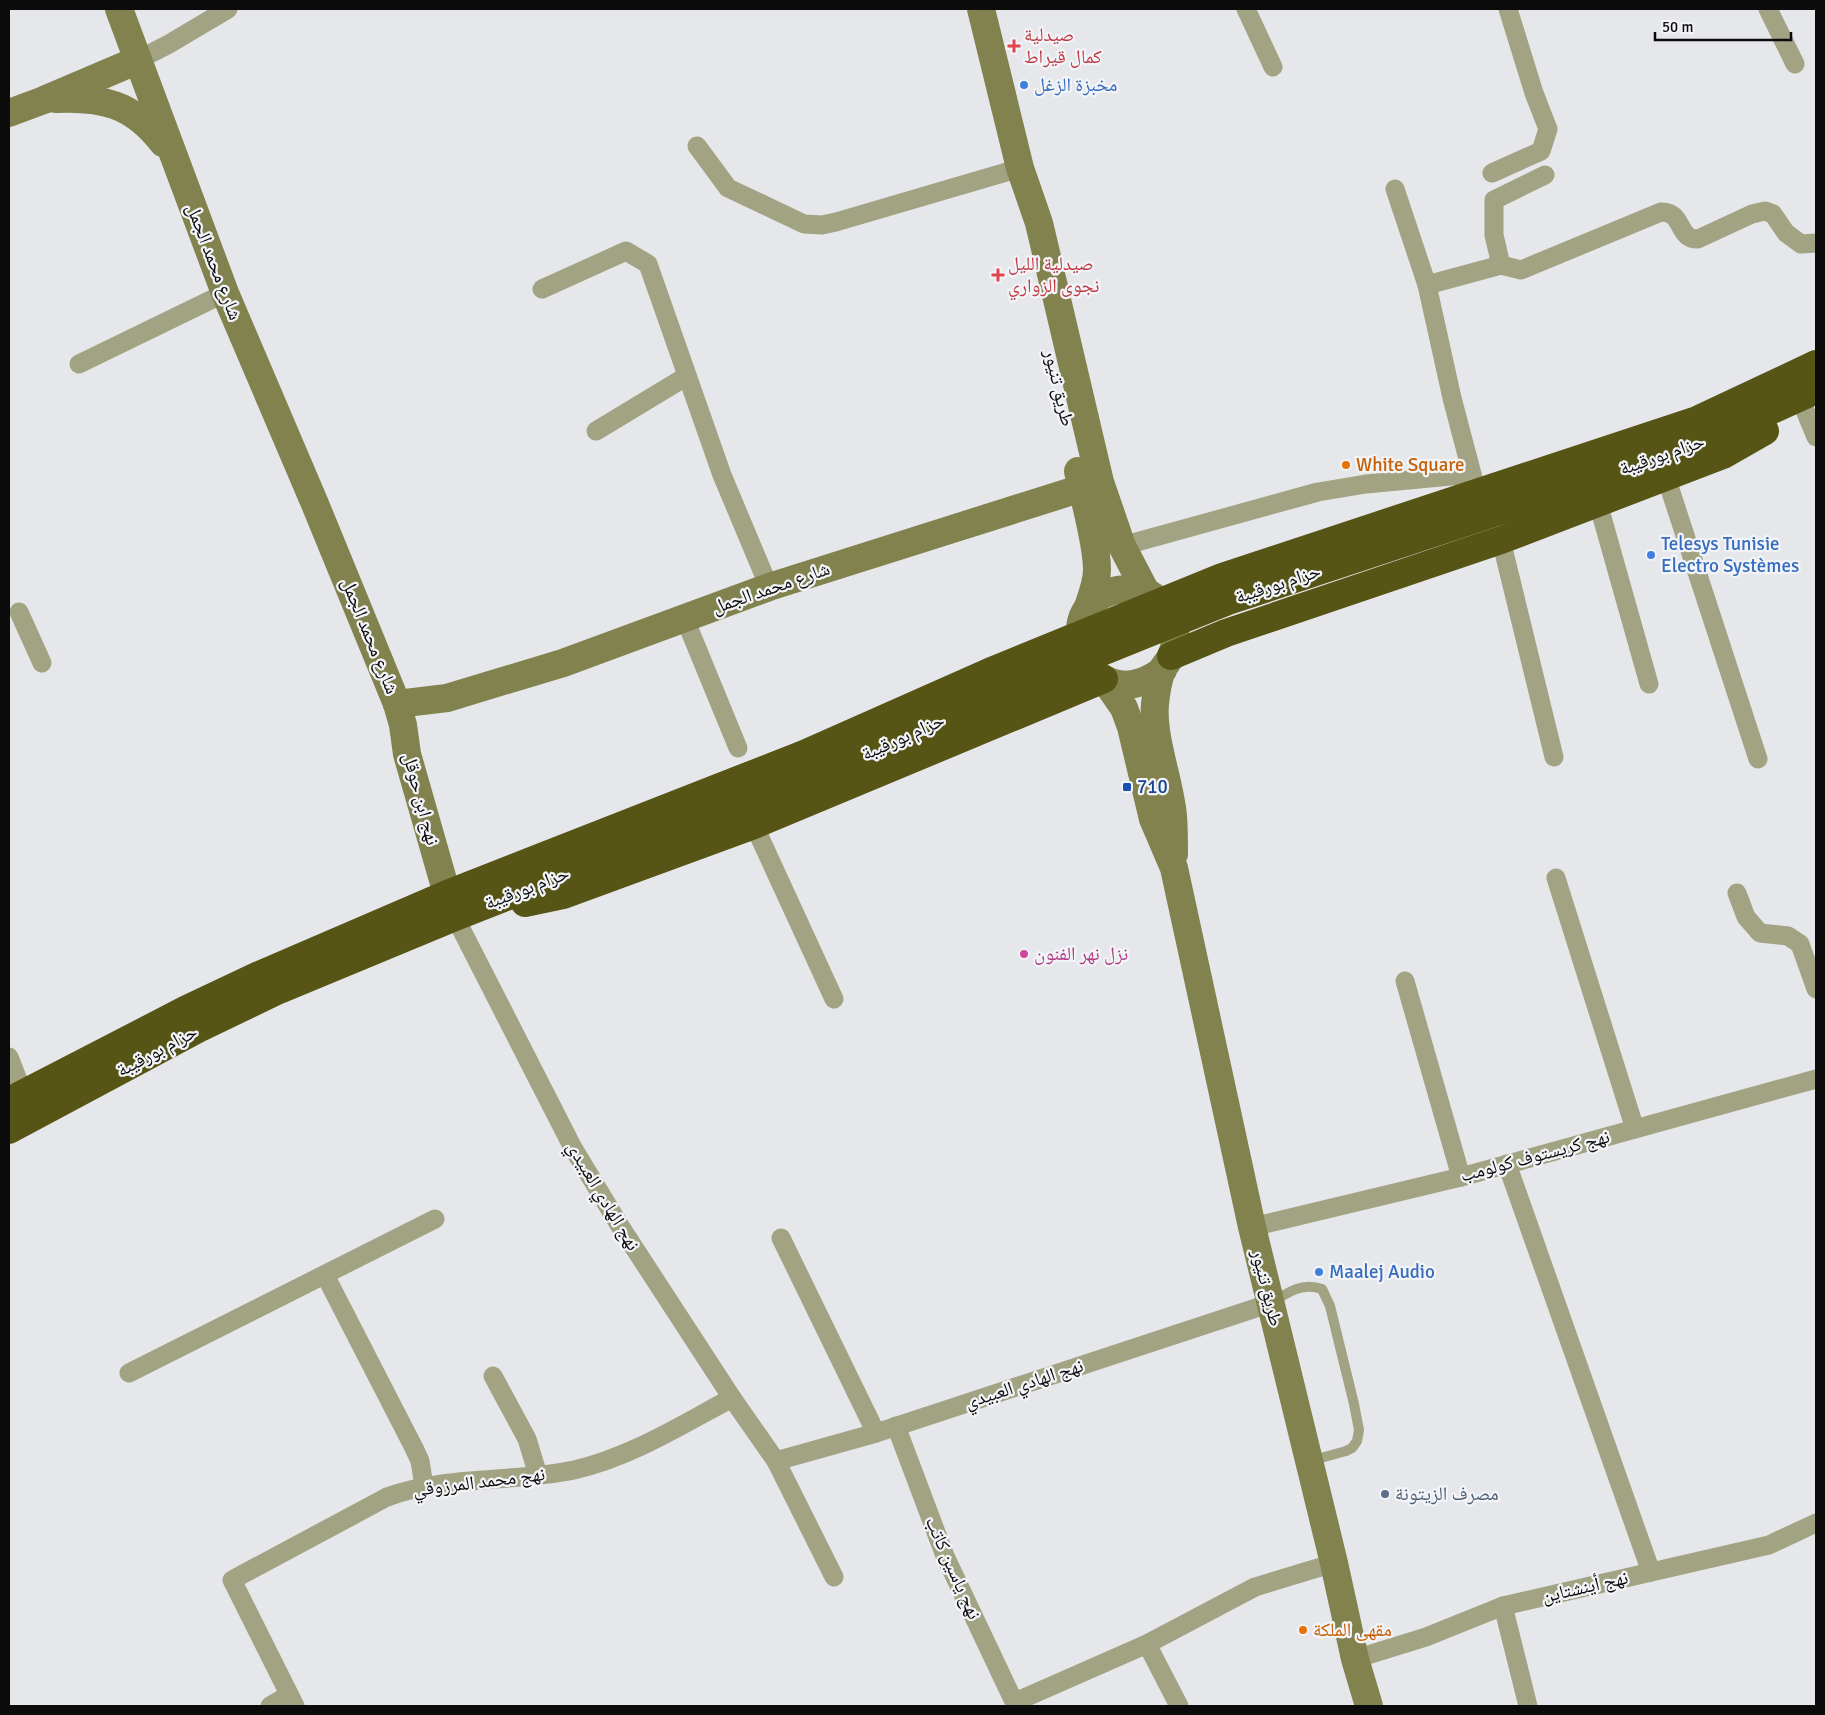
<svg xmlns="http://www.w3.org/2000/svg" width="1825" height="1715" font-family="Signika,'Noto Naskh Arabic',sans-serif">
  <rect width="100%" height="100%" fill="#e5e7ea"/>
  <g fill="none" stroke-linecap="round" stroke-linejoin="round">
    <path stroke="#a2a382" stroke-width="10" d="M1273 1302C1288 1292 1303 1282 1322 1289L1330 1306 1354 1404 1359 1430 1357 1441 1352 1448 1346 1451 1310 1461"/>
    <g stroke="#a2a382" stroke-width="19">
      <path d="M1246 9 1273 67"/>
      <path d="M1768 9 1795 64"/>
      <path d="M138 60 169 44 228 9"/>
      <path d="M697 146 728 188 804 224 822 225 836 222 1020 168"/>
      <path d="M1492 173 1541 151 1548 129 1534 93 1508 9"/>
      <path d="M1545 175 1494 200V235L1501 265 1521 270 1661 212C1684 211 1677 240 1698 239L1752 214 1765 211 1773 214 1786 233 1801 244 1816 243"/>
      <path d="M1395 189 1427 285 1452 398 1472 474"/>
      <path d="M1427 285 1501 265"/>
      <path d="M542 289 626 251 648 264 722 475 769 587"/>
      <path d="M79 364 225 293"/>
      <path d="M1804 408 1816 437"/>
      <path d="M596 431 687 376"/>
      <path d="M1666 477 1758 759"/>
      <path d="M1598 503 1649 684"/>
      <path d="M1501 540 1554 757"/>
      <path d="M1122 546 1318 492 1366 484 1472 474 1474 484"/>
      <path d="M19 612 42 663"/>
      <path d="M685 619 738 748"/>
      <path d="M754 825 834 999"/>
      <path d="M1556 878 1635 1129"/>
      <path d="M1737 893 1746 917 1760 933 1788 936 1800 944 1816 989"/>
      <path d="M455 917 573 1148 620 1226 732 1398 776 1461 876 1433 1271 1303"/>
      <path d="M1405 981 1461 1177"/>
      <path d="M9 1057 23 1093"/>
      <path d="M1507 1164 1651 1572"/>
      <path d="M1252 1227 1461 1177 1816 1079"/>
      <path d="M781 1238 876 1433"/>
      <path d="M325 1275 414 1448 420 1461 424 1486"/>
      <path d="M129 1373 435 1219"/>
      <path d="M493 1376 527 1439 538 1475"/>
      <path d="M896 1426 945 1556 1016 1706"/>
      <path d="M776 1461 834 1577"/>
      <path d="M1503 1606 1528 1706"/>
      <path d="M1147 1644 1179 1706"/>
      <path d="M1355 1659 1426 1637 1503 1606 1769 1545 1816 1523"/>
      <path d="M1015 1702 1147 1644 1255 1587 1334 1563"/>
      <path d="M270 1706 289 1695"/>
      <path d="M295 1706 232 1580 387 1497C446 1475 512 1483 574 1470 631 1457 681 1425 732 1398"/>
    </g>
    <g stroke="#82824f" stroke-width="28">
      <path d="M119 9 138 60"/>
      <path d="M981 9 1020 168 1039 223 1100 482 1122 546 1146 592"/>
      <path d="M56 99C103 97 133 104 163 143"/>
      <path d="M9 113 44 100 138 60 225 293 315 504 397 704 447 698 563 663 769 587 1082 488"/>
      <path d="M1078 471C1084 499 1097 542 1097 570 1097 582 1092 595 1088 607"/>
      <path d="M1163 670C1086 728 1040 595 1126 589 1143 587 1158 597 1168 611 1177 624 1178 643 1170 658 1168 662 1164 666 1162 670 1158 681 1156 693 1155 704 1152 739 1170 781 1173 816 1174 828 1174 841 1174 854"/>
      <path d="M1104 679 1124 708 1131 727 1153 819 1174 868 1252 1227 1334 1563 1355 1659 1369 1706"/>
      <path d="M397 704 403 725 407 754 447 894"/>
    </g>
    <g stroke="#565515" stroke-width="28">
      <path d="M1171 656 1226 633 1501 540 1723 455 1765 431"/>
      <path d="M525 903 563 895 754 825 1104 679"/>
      <path d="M9 1101 185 1010 259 975 447 894 804 754 989 672 1222 577 1697 420 1816 364"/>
      <path d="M9 1130 198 1029 279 990 455 917 812 777 998 694 1228 601 1470 521 1702 442 1816 390"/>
    </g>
  </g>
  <g fill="#e0444e" stroke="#f3f4f7" stroke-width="2">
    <path d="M1011.5 38.5h5v5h5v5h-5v5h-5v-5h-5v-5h5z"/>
    <path d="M995.5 267.5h5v5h5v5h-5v5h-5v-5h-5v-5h5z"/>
  </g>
  <g fill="#3f7fe0" stroke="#f3f4f7" stroke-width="2">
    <circle cx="1024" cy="85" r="5"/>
    <circle cx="1651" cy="555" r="5"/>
    <circle cx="1319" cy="1272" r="5"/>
  </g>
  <g fill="#e8710a" stroke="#f3f4f7" stroke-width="2">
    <circle cx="1346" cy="465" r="5"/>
    <circle cx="1303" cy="1630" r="5"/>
  </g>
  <rect fill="#1a4fb4" stroke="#f3f4f7" stroke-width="2" x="1122" y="782" width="10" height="10" rx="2.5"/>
  <circle fill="#d1479c" stroke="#f3f4f7" stroke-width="2" cx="1024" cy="954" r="5"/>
  <circle fill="#5c6f8a" stroke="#f3f4f7" stroke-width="2" cx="1385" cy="1494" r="5"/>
  <g text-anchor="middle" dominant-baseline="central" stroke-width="4.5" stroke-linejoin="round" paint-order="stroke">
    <g font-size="19" fill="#be3a42" stroke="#f3f4f7" text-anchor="start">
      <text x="1024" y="35">صيدلية<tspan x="1024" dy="22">كمال قيراط</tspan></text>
      <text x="1008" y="264">صيدلية الليل<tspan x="1008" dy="22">نجوى الزواري</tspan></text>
    </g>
    <g font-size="19" fill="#366cbe" stroke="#f3f4f7" text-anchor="start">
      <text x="1034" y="85">مخبزة الزغل</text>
      <text x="1661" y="544">Telesys Tunisie<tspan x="1661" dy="22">Electro Systèmes</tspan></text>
      <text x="1329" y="1272">Maalej Audio</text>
    </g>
    <g font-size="19" fill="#0b0b0c" stroke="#f3f4f7">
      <text transform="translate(214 262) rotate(69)">شارع محمد الجمل</text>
      <text transform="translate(1059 388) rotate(77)">طريق تنيور</text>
      <text transform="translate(1662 455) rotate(-19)">حزام بورقيبة</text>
      <text transform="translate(1278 584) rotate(-18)">حزام بورقيبة</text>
      <text transform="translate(771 588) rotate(-19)">شارع محمد الجمل</text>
      <text transform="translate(370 636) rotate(68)">شارع محمد الجمل</text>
      <text transform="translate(903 737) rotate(-24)">حزام بورقيبة</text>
      <text transform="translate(421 799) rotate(75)">نهج ابن حوقل</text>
      <text transform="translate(527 888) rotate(-21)">حزام بورقيبة</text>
      <text transform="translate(157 1051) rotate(-28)">حزام بورقيبة</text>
      <text transform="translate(1535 1156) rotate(-15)">نهج كريستوف كولومب</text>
      <text transform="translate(603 1196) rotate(59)">نهج الهادي العبيدي</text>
      <text transform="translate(1267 1288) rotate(76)">طريق تنيور</text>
      <text transform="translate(1024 1384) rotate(-18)">نهج الهادي العبيدي</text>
      <text transform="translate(479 1482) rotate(-7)">نهج محمد المرزوقي</text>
      <text transform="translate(953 1568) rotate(66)">نهج ياسين كاتب</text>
      <text transform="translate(1585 1587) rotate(-13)">نهج أينشتاين</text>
    </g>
    <g font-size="19" fill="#c56008" stroke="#f3f4f7" text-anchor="start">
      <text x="1356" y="465">White Square</text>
      <text x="1313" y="1630">مقهى الملكة</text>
    </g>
    <g font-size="19" fill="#164399" stroke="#f3f4f7" text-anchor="start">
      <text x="1137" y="787">710</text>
    </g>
    <g font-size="19" fill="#b23c85" stroke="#f3f4f7" text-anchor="start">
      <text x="1034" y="954">نزل نهر الفنون</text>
    </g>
    <g font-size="19" fill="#4e5e75" stroke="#f3f4f7" text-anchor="start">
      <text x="1395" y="1494">مصرف الزيتونة</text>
    </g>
  </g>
  <rect width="1825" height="1715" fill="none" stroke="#0b0b0c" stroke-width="20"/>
  <path d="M1655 32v8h136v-8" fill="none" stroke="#0b0b0c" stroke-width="2.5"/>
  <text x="1662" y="32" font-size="15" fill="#0b0b0c" stroke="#f3f4f7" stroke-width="4" paint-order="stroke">50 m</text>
</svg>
